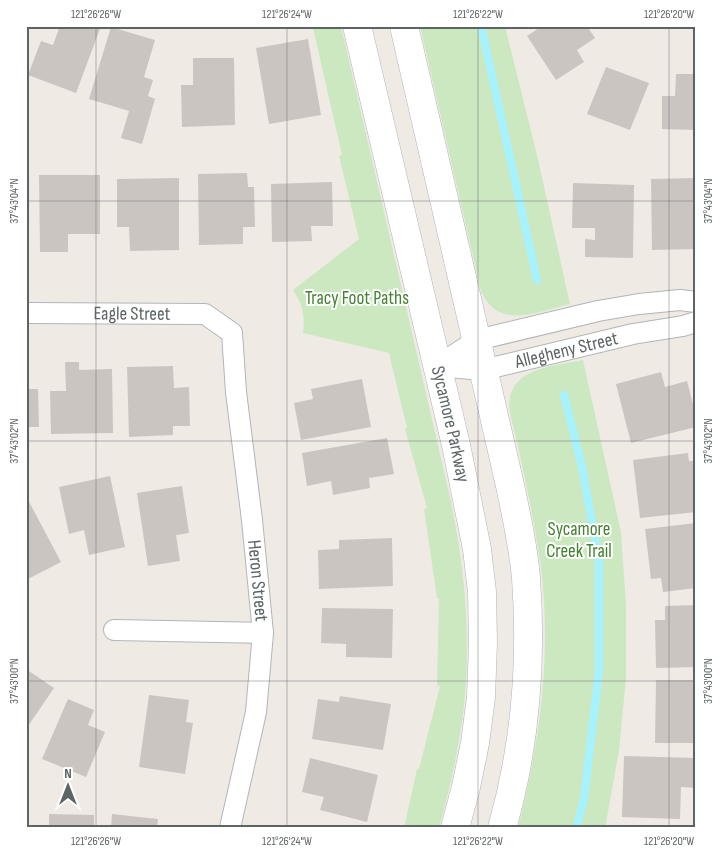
<svg xmlns="http://www.w3.org/2000/svg" width="722" height="854" font-family="'Sofia Sans Condensed',sans-serif">
  <rect width="100%" height="100%" fill="#f0eae5"/>
  <g fill="#cce8c1">
    <path d="M311 26H341L450 497C466 573 473 651 461 728 456 762 448 795 439 828H404L417 769H419L440 686 437 685 439 598H437L424 509 427 508 405 429 407 428 389 353 303 333C305 315 303 305 293 290L359 239 339 156 342 155 313 28Z"/>
    <path d="M420 26H505L537 155 570 304C538 312 498 331 481 291Z"/>
    <path d="M583 360 621 532 626 605V678L619 751 605 828H518C539 745 551 662 542 576 535 521 523 467 510 413 504 368 550 367 583 360Z"/>
  </g>
  <g fill="none" stroke-linecap="round" stroke-linejoin="round">
    <g stroke="#a6f2ff" stroke-width="8">
      <path d="M481 26 537 280"/>
      <path d="M564 395 582 467 599 561V671L584 799 576 828"/>
    </g>
  </g>
  <g fill="#cbc5c2">
    <path d="M60 26H101L76 93 28 75 41 41 53 45Z"/>
    <path d="M542 26H587L595 38 577 50 584 62 556 80 527 36Z"/>
    <path d="M111 27 155 40 144 77 153 80 148 96 155 99 142 144 121 138 129 111 89 99Z"/>
    <path d="M308 39 321 115 269 124 256 48Z"/>
    <path d="M193 58H234L235 125 182 127 181 85H193Z"/>
    <path d="M606 67 649 83 630 130 587 114Z"/>
    <path d="M676 74H696V130L662 129V96H675Z"/>
    <path d="M247 173 248 187H254L255 227H243V244L199 245 198 174Z"/>
    <path d="M39 175H100V234H68V252H40Z"/>
    <path d="M179 178V250L130 251 129 227H117V179Z"/>
    <path d="M696 178V249L652 250 651 179Z"/>
    <path d="M332 182 333 226H311L312 241 272 242 271 184Z"/>
    <path d="M573 183 634 185 633 258 585 257V239L595 240V228H572Z"/>
    <path d="M65 362H79V370L112 369 113 433 51 434 50 391H66Z"/>
    <path d="M173 366 174 388 189 387 190 426H173V435L129 437 127 367Z"/>
    <path d="M661 372 665 387 687 381 696 416V427L631 443 616 384Z"/>
    <path d="M362 379 371 427 301 440 294 403 313 399 311 389Z"/>
    <path d="M26 389H38L39 427H26Z"/>
    <path d="M387 438 394 474 369 478 370 488 333 495 331 481 307 486 302 453Z"/>
    <path d="M688 453 689 461H696V512L640 518 633 460Z"/>
    <path d="M110 476 125 547 89 555 84 530 69 534 59 487Z"/>
    <path d="M182 486 189 533 176 535 180 561 148 566 137 493Z"/>
    <path d="M26 496 61 562 28 579 26 576Z"/>
    <path d="M696 523V588L663 592 661 578 651 579 645 529Z"/>
    <path d="M392 538 393 586 319 589 318 550 339 549V540Z"/>
    <path d="M696 605V667L656 668 655 620H665V606Z"/>
    <path d="M322 608 393 609 392 658 346 657V644L321 643Z"/>
    <path d="M26 669 54 688 26 729Z"/>
    <path d="M656 680H696V743H655Z"/>
    <path d="M149 695 189 700 186 722 193 723 185 774 139 767Z"/>
    <path d="M340 696 391 704 383 750 312 739 318 699 339 702Z"/>
    <path d="M68 699 94 710 88 725 105 732 86 777 42 759Z"/>
    <path d="M624 756 696 758V788L681 787 680 819 622 817Z"/>
    <path d="M310 758 378 775 367 822 320 810 324 797 302 792Z"/>
    <path d="M49 814 94 815V828H49Z"/>
    <path d="M112 814 158 819 157 828H111Z"/>
  </g>
  <g fill="none" stroke-linecap="round" stroke-linejoin="round">
    <g stroke="#b0b6b8" stroke-width="22">
      <g id="minor">
        <path id="s1" d="M26 313 205 314 232 333 236 392 252 520 263 633 256 712 230 828"/>
        <path d="M437 366 477 340 598 311 639 304 680 300 696 302"/>
        <path id="s2" d="M437 366 483 370 633 334 683 326 696 322"/>
        <path d="M114 630 263 633"/>
      </g>
    </g>
    <g stroke="#afb5b8" stroke-width="29">
      <g id="secondary">
        <path id="s3" d="M357 26 456 445 477 549 482 592 483 643 481 697 475 743 466 787 455 828"/>
        <path d="M404 26 509 481C516 513 523 545 526 578 532 661 525 748 502 828"/>
      </g>
    </g>
    <use href="#minor" stroke="#fff" stroke-width="20"/>
    <use href="#secondary" stroke="#fff" stroke-width="28"/>
  </g>
  <path fill="none" stroke="#5d6466" stroke-width="1" stroke-opacity="0.45" d="M96 26V828M287 26V828M478 26V828M669 26V828M26 201H696M26 441H696M26 681H696"/>
  <g text-anchor="middle" dominant-baseline="central" stroke-width="4" stroke-linejoin="round" paint-order="stroke">
    <g font-size="19" fill="#448131" stroke="#fff">
      <text x="357" y="298">Tracy Foot Paths</text>
      <text x="579" y="529">Sycamore<tspan x="579" dy="22">Creek Trail</tspan></text>
    </g>
    <g font-size="19" fill="#5d6466" stroke="#fff">
      <text stroke="none"><textPath href="#s1" startOffset="106">Eagle Street</textPath></text>
      <text stroke="none"><textPath href="#s2" startOffset="132">Allegheny Street</textPath></text>
      <text stroke="none"><textPath href="#s3" startOffset="409">Sycamore Parkway</textPath></text>
      <text stroke="none"><textPath href="#s1" startOffset="461">Heron Street</textPath></text>
    </g>
  </g>
  <rect width="722" height="854" fill="none" stroke="#ffffff" stroke-width="55"/>
  <g transform="translate(68 786)" stroke="#ffffff" stroke-width="4" paint-order="stroke">
  <path d="M0-4L9 19L0 12L-9 19Z" fill="#5d6466"/>
  <text y="-8" font-size="14" font-weight="bold" text-anchor="middle" fill="#5d6466">N</text>
  </g>
  <rect x="28" y="28" width="666" height="798" fill="none" stroke="#5d6466" stroke-width="2"/>
  <g font-size="12" text-anchor="middle" fill="#5d6466">
    <text x="96" y="18">121°26'26"W</text>
    <text x="287" y="18">121°26'24"W</text>
    <text x="478" y="18">121°26'22"W</text>
    <text x="669" y="18">121°26'20"W</text>
    <text transform="translate(14 201) rotate(-90)" y="4">37°43'04"N</text>
    <text transform="translate(708 201) rotate(-90)" y="4">37°43'04"N</text>
    <text transform="translate(14 441) rotate(-90)" y="4">37°43'02"N</text>
    <text transform="translate(708 441) rotate(-90)" y="4">37°43'02"N</text>
    <text transform="translate(14 681) rotate(-90)" y="4">37°43'00"N</text>
    <text transform="translate(708 681) rotate(-90)" y="4">37°43'00"N</text>
    <text x="96" y="845">121°26'26"W</text>
    <text x="287" y="845">121°26'24"W</text>
    <text x="478" y="845">121°26'22"W</text>
    <text x="669" y="845">121°26'20"W</text>
  </g>
</svg>
